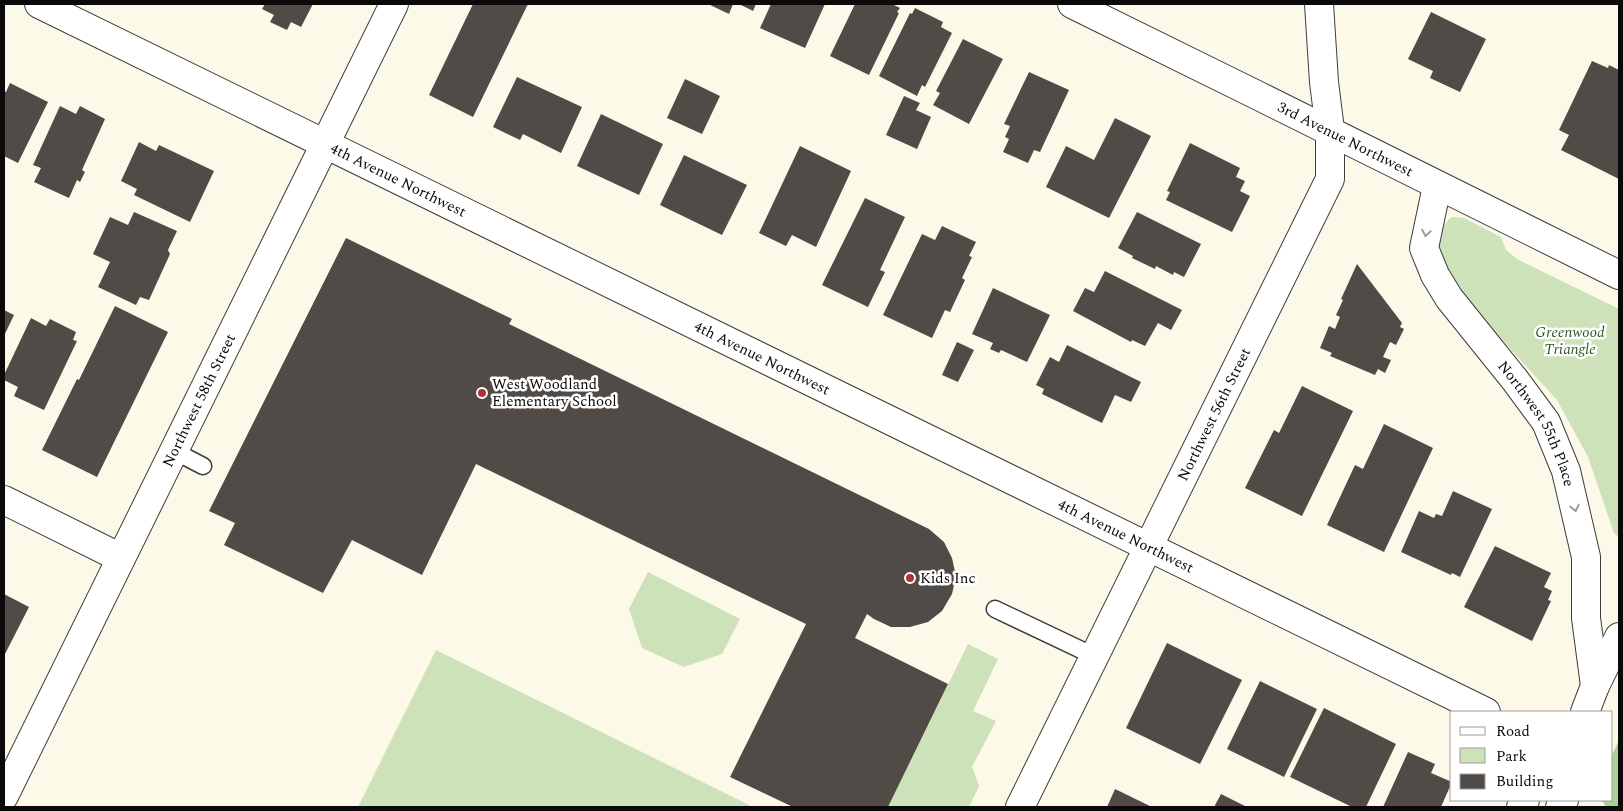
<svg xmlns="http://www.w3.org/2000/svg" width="1623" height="811" font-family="Spectral,serif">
  <rect width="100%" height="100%" fill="#fcf9e9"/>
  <g fill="#cde2b8">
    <path d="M1452 217 1464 218 1501 237 1506 250 1517 259 1619 309V537L1614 533 1588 457 1557 400 1445 277C1437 255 1431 233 1452 217Z"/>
    <path d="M648 572 740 619 722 654 684 667 642 648 629 609Z"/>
    <path d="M968 644 998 659 973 711 996 721 972 767 979 786 969 807H888Z"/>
    <path d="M436 650 753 807H358Z"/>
  </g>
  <path fill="#b1d099" d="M1619 740V807H1606L1602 800H1612V755Z"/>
  <g fill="#514b48">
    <path d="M265 4H313L301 27 291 22 287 30 270 22 274 15 262 9Z"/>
    <path d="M473 4H528L473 117 429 95Z"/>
    <path d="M708 4H733L729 14Z"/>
    <path d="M739 4H756L753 11Z"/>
    <path d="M771 4H825L805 48 760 28Z"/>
    <path d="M855 4H892L900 8 897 12 899 13 869 75 830 56Z"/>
    <path d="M915 8 943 22 941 27 952 33 925 87 922 85 917 96 879 76 910 13 912 14Z"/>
    <path d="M1431 12 1486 39 1460 92 1430 78 1433 71 1408 59Z"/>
    <path d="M963 39 1003 59 969 124 933 105 940 93 936 91Z"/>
    <path d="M1592 61 1608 68 1609 65 1619 70V179L1561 150 1569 135 1559 130Z"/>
    <path d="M1029 72 1069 90 1040 152 1034 150 1028 163 1003 152 1009 139 1005 137 1010 126 1004 124Z"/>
    <path d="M517 77 582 107 561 153 523 134 520 140 493 127Z"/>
    <path d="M685 79 720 96 702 134 667 118Z"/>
    <path d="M10 83 48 102 18 163 4 156V91L6 92Z"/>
    <path d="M904 96 920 103 916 110 931 117 917 149 886 135Z"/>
    <path d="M60 106 76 114 80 106 105 119 82 170 85 172 80 182 77 180 69 198 34 182 41 168 33 165Z"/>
    <path d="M601 114 663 144 639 195 577 166Z"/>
    <path d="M1115 118 1151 136 1109 218 1046 187 1066 146 1094 160Z"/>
    <path d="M139 142 156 151 159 145 214 171 190 222 134 195 137 189 121 181Z"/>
    <path d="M1190 143 1240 168 1236 177 1245 181 1240 191 1250 196 1232 232 1166 200 1170 192 1167 191Z"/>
    <path d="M800 146 851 171 816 247 792 235 786 246 759 233Z"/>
    <path d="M684 155 747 185 722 235 660 205Z"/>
    <path d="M865 198 905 217 880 270 885 272 868 307 822 285Z"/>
    <path d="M134 212 177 231 168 250 170 254 149 300 140 297 136 305 98 287 110 262 93 254 110 217 128 225Z"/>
    <path d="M1137 212 1201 244 1184 277 1174 272 1173 275 1156 266 1155 269 1132 258 1133 256 1118 248Z"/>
    <path d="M942 226 976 242 969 256 972 257 962 278 965 280 950 312 945 310 932 338 883 315 922 234 935 240Z"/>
    <path d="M346 238 512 319 509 324 929 529 944 542 952 558 956 576 952 594 942 611 928 622 910 627H891L874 619 867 614 855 638 948 684 888 807H793L730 777 806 624 476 464 422 575 352 540 323 593 224 545 235 523 209 511Z"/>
    <path d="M1357 264 1402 323 1400 327 1404 329 1396 345 1390 342 1383 357 1391 360 1385 373 1378 369 1375 375 1330 356 1332 353 1320 348 1329 326 1335 329 1340 317 1336 315 1343 300 1341 299Z"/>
    <path d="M1105 271 1182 310 1171 330 1158 323 1145 346 1132 340 1131 342 1073 311 1085 288 1094 292Z"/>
    <path d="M993 288 1050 315 1027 362 1001 350 999 353 990 349 993 343 972 334Z"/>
    <path d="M115 306 168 332 97 477 42 450 77 379 79 380Z"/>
    <path d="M4 310 14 315 4 336Z"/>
    <path d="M31 318 46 326 50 319 76 332 73 340 77 341 44 410 14 396 18 387 4 380V375Z"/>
    <path d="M957 342 974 350 958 382 942 375Z"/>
    <path d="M1067 345 1141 382 1131 402 1115 395 1102 423 1042 394 1044 389 1036 385 1050 357 1059 362Z"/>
    <path d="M1302 386 1353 411 1302 516 1245 488 1274 430 1279 433Z"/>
    <path d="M1384 424 1433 448 1384 552 1327 525 1355 465 1363 469Z"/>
    <path d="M1453 491 1492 509 1460 577 1452 573 1451 575 1401 552 1419 511 1434 518 1436 514 1442 516Z"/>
    <path d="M1495 546 1551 573 1544 587 1552 591 1548 600 1551 601 1532 641 1464 607Z"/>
    <path d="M4 594 29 607 4 656Z"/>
    <path d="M1167 643 1242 680 1200 764 1126 728Z"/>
    <path d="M1260 681 1317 709 1284 777 1227 749Z"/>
    <path d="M1324 708 1396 744 1366 807H1352L1290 777Z"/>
    <path d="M1408 752 1435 764 1431 773 1452 782 1441 807H1383Z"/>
    <path d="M1115 789 1152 807H1107Z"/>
    <path d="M1221 794 1247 807H1214Z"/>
  </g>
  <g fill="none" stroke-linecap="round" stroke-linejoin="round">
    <g stroke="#3d3d3d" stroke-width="19">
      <g id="service">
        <path d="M174 451 203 466"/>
        <path d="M995 609 1094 656"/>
      </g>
    </g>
    <g stroke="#3d3d3d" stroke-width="30">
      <g id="minor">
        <path id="s1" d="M39 4 1486 712"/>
        <path d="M4 500 121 558"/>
        <path id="s2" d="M4 796 394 4"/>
        <path id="s3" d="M1020 807 1330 179V130L1324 82 1319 4"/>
      </g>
    </g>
    <g stroke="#3d3d3d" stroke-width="30">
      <g id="tertiary">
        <path id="s4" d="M1072 4C1255 93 1436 185 1619 275"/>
        <path id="s5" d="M1437 186 1424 248 1435 275 1449 298 1515 380 1546 422 1566 471 1586 557V618L1595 686"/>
        <path d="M1585 712 1595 686 1619 637"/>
        <path d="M1521 807 1525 800"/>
        <path d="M1560 807 1564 800"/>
      </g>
    </g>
    <use href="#service" stroke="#fff" stroke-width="16"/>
    <use href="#minor" stroke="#fff" stroke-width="28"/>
    <use href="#tertiary" stroke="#fff" stroke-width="28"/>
  </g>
  <defs><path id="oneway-chevron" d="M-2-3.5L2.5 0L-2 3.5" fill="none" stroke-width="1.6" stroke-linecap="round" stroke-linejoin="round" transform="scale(1.25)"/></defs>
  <g stroke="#9d9d9d">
    <use href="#oneway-chevron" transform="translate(1426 233) rotate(99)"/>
    <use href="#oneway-chevron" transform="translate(1575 508) rotate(77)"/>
  </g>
  <g fill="#a73439" stroke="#fff" stroke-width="2">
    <circle cx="482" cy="393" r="5"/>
    <circle cx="910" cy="578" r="5"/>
  </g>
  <g text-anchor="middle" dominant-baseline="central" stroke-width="5" stroke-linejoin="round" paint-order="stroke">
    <g font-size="15" fill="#0a0a0a" stroke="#fff">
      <text stroke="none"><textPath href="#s4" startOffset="305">3rd Avenue Northwest</textPath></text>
      <text stroke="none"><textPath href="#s1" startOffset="400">4th Avenue Northwest</textPath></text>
      <text stroke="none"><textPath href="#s1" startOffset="805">4th Avenue Northwest</textPath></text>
      <text stroke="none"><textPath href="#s2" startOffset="441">Northwest 58th Street</textPath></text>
      <text stroke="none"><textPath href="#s3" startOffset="438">Northwest 56th Street</textPath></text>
      <text stroke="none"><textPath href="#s5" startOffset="274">Northwest 55th Place</textPath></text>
      <text stroke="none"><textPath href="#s1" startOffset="1210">4th Avenue Northwest</textPath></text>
    </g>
    <g font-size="15" font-style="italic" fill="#2e5823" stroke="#fff">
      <text x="1570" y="332">Greenwood<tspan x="1570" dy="17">Triangle</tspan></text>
    </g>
    <g font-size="15" fill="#0a0a0a" stroke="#fff" text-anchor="start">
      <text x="492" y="384">West Woodland<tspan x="492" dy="17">Elementary School</tspan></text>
      <text x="920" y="578">Kids Inc</text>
    </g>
  </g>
  <rect width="1623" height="811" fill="none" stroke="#0a0a0a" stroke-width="10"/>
  <rect x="1450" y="711" width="162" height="90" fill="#ffffff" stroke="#9d9d9d"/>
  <rect x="1460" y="727" width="25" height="8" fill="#ffffff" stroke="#9d9d9d"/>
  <text x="1496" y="736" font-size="15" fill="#0a0a0a">Road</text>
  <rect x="1460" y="748" width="25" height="15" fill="#cde2b8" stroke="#9d9d9d"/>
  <text x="1496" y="761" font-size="15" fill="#0a0a0a">Park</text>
  <rect x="1460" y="774" width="25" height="15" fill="#514b48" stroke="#9d9d9d"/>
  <text x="1496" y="786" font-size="15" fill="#0a0a0a">Building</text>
</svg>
